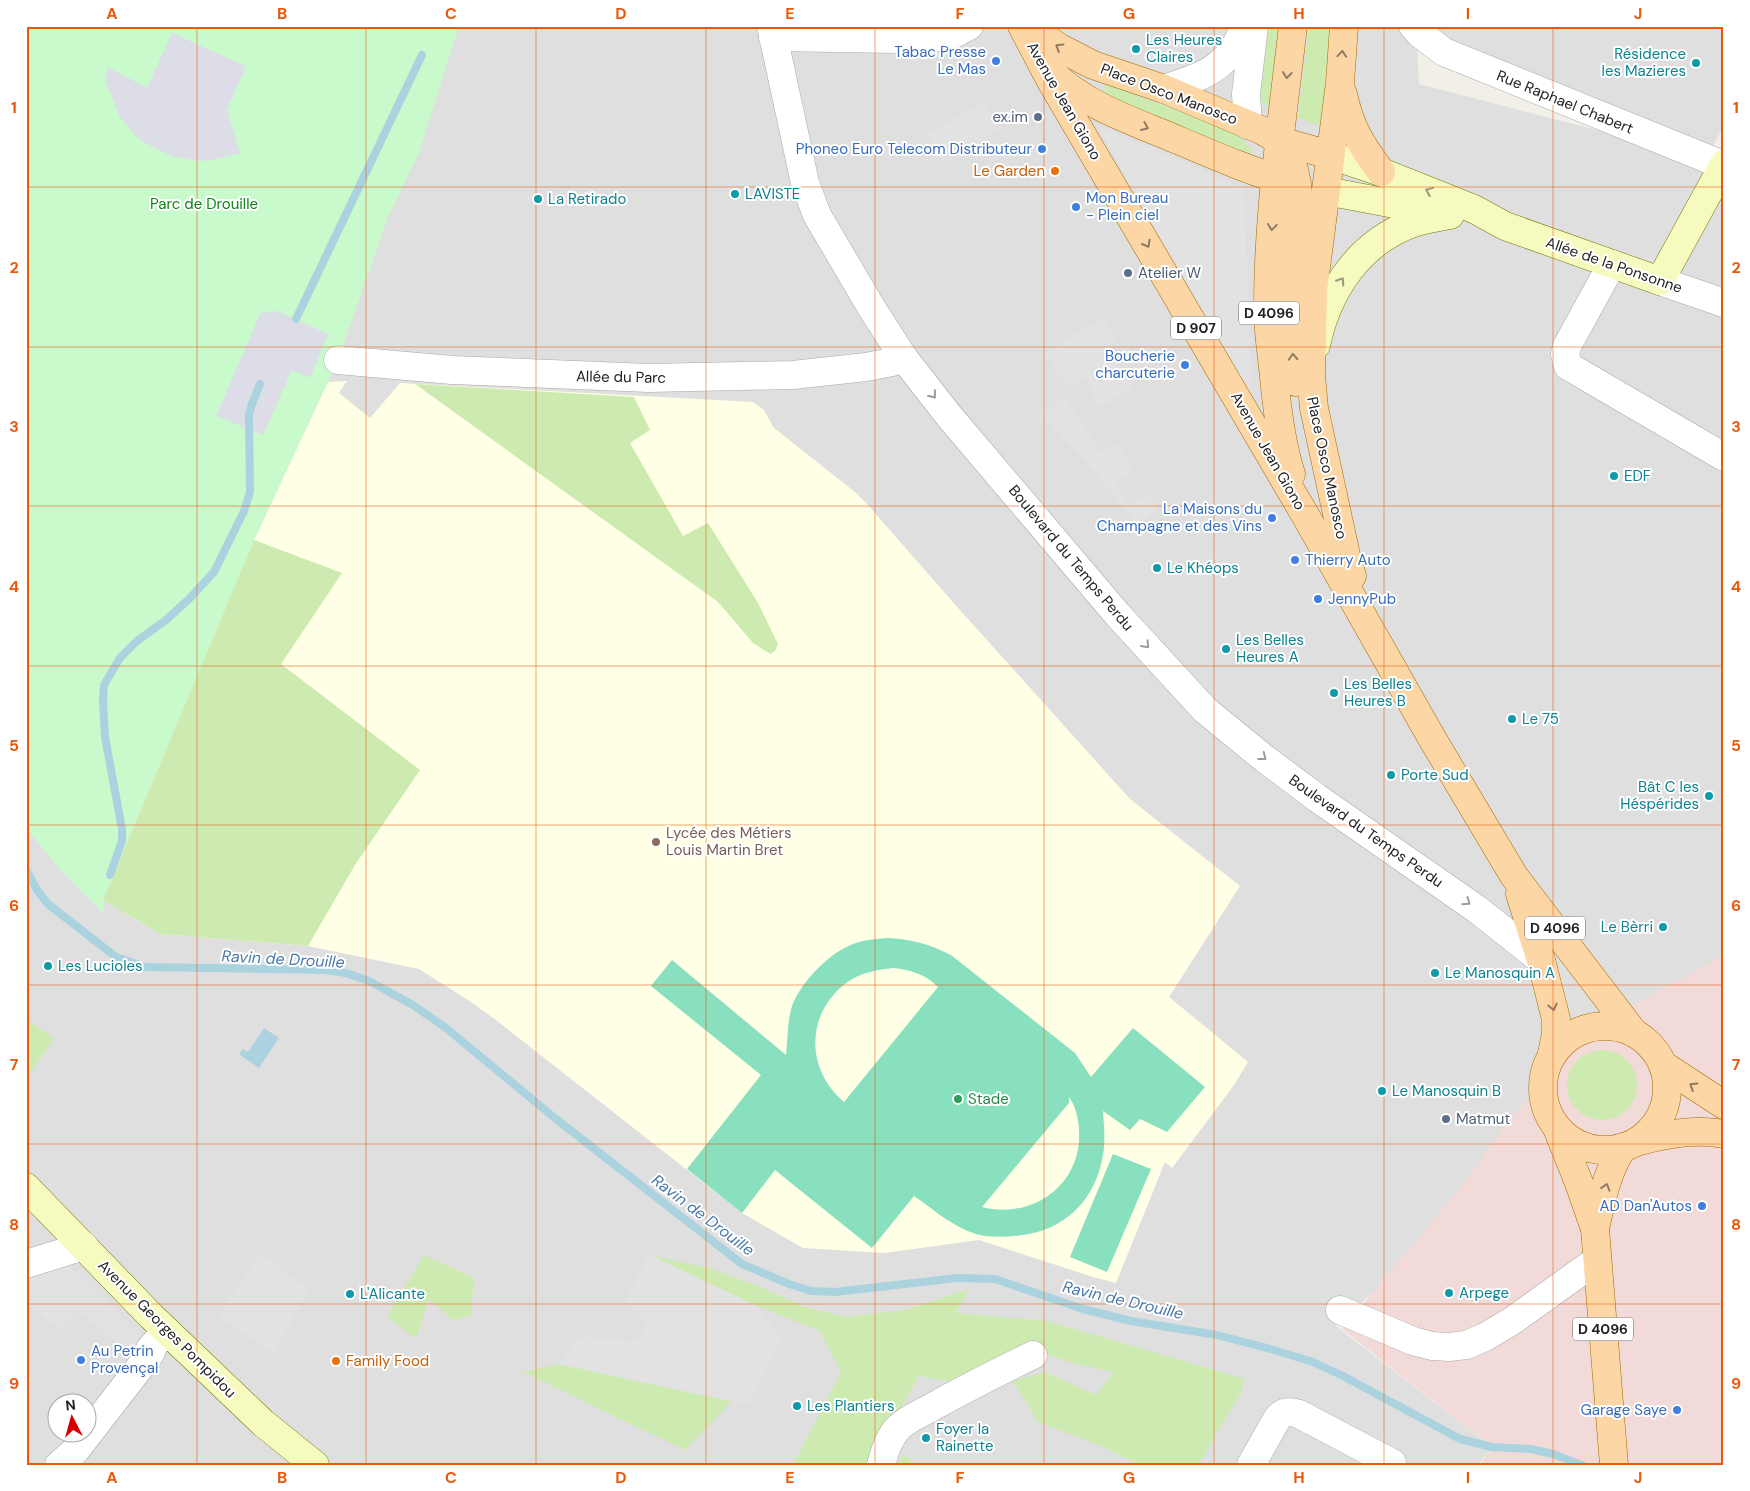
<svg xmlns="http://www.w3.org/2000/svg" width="1750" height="1491" font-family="'DM Sans',sans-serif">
  <rect width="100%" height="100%" fill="#f2efe9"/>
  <path fill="#e0dfdf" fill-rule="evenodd" d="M26 26H1724V126L1711 149 1417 45 1419 84 1724 163V969L1336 1326 1492 1447 1478 1465H26ZM58 1404H88V1434H58Z"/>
  <path fill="#f2dad9" d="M1724 955V1465H1480L1492 1447 1342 1329 1466 1181 1504 1126 1596 1026Z"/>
  <path fill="#ffffe5" d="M347 381 339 393 370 418 400 383 753 402 764 410 774 428 855 492 866 503 959 609 1130 799 1240 886 1169 997 1248 1062 1234 1085 1172 1168 1165 1162 1116 1283 1093 1277 979 1240 884 1253 803 1248 742 1213 496 1020 468 1000 419 969 308 946 160 934 103 900 254 540 328 382Z"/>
  <g fill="#cdebb0">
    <path d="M1265 26H1283L1273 108 1257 100Z"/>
    <path d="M1309 26H1331L1323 127 1298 118Z"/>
    <path d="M1104 83 1226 129 1241 138 1251 148 1250 155 1109 97 1105 93Z"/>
    <path d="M415 384 634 397 650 430 630 443 683 536 708 523 758 603 778 644 775 651 770 654 753 643 718 602Z"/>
    <path d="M254 540 342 573 281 664 420 770 355 865 308 946 160 934 103 900Z"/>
    <path d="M26 1019 54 1038 26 1079Z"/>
    <circle cx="1602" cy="1085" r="35"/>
    <path d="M424 1255 474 1278 471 1316 453 1320 429 1299 416 1339 387 1316Z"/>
    <path d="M649 1255 709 1268 763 1288 802 1306 846 1317 905 1310 969 1289 956 1313 1047 1321 1245 1379 1239 1396 1198 1465H1140L1102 1446 1038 1422 1013 1381 1045 1372 1096 1395 1114 1372 1072 1363 1025 1346 954 1382 919 1376 867 1465H793L841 1373 820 1331 755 1305Z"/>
    <path d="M558 1364 732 1401 685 1450 523 1372Z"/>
    <path d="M905 1455 917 1465H895Z"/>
  </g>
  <path fill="#c8facc" d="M26 26H459L419 153 388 217 338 360 254 540 103 899 104 914 59 868 26 828Z"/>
  <g fill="#88e0be" fill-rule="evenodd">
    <path d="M887 938C911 939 929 944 951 955L1075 1053 1091 1077 1133 1028 1205 1087 1167 1132 1140 1119 1130 1130 1103 1111C1104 1127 1106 1144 1102 1160 1094 1201 1063 1231 1022 1235 1007 1237 990 1238 976 1234 953 1227 934 1210 914 1196L872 1248 775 1170 742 1213 687 1169 761 1075 651 986 672 960 786 1055C788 1039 787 1022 792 1006 801 982 829 953 853 944 863 940 875 939 887 938ZM893 968C911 970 925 974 938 987L844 1102C804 1068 806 1011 849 981 862 972 878 970 893 968ZM1069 1097C1076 1107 1078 1117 1079 1129 1083 1184 1033 1220 982 1207L1069 1103Z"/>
    <path d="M1113 1154 1151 1169 1107 1272 1070 1257Z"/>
  </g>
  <g fill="#e2e2e2">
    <path d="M984 102 1000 129 943 163 928 133Z"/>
    <path d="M1097 126 1244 188 1252 400Z"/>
    <path d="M1103 317 1116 340 1108 346 1133 388 1100 407 1084 378 1069 388 1044 354Z"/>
    <path d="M1065 395 1099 451 1117 442 1134 471 1115 483 1128 505 1148 495 1158 508 1138 526 1096 474 1043 416Z"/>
    <path d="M261 1254 309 1288 274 1354 218 1316Z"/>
    <path d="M649 1255 755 1305 782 1339 748 1405 558 1364 579 1337 636 1340 644 1332 646 1320 625 1303Z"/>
    <path d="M66 1263 142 1337 139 1345 131 1353 77 1311 60 1329 26 1303V1278Z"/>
  </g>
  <g fill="#dddde8">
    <path d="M172 33 246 66 227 110 240 153 213 160 198 161 172 156 154 148 138 138 120 117 106 83 105 78 108 67 147 88Z"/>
    <path d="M277 311 328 334 310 378 292 370 263 435 216 416 261 312Z"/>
  </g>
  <path fill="#aad3df" d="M264 1028 279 1038 259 1068 239 1054 243 1049 248 1052Z"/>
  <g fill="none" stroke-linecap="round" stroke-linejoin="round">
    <g stroke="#aad3df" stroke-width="8">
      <path d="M296 319 422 55"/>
      <path d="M26 869 37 890 48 904 116 957 145 967 325 970 346 973 369 981 413 1005 446 1028 556 1119 742 1264 789 1284 811 1291 835 1292 957 1278 995 1279 1083 1309 1131 1321 1217 1335 1274 1350 1313 1362 1343 1376 1460 1439 1492 1447 1531 1449 1553 1454 1582 1465"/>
      <path d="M110 875 122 841V829L105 737 103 700 104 685 120 658 137 641 166 620 189 599 214 572 244 511 250 492 249 415 252 404 260 384"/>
    </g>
    <g stroke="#a9a9a9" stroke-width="29">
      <g id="street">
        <path d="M771 26 805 183 817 215 871 307 903 357 949 416 1117 614 1205 710 1265 759 1317 798 1478 910 1541 960"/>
        <path d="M1413 26 1419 33 1444 52 1723 165"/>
        <path d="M773 37 898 39 938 37 954 34 969 26"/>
        <path d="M1164 89C1203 76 1229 69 1245 26"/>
        <path d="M1248 125 1246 94 1254 26"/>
        <path d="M1612 264 1567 346 1565 354 1568 366 1724 457"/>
        <path d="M1660 281 1724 303"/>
        <path d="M338 360 452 370 649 378 793 375 866 367 892 362 903 357"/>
        <path d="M26 1264 84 1246"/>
        <path d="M1340 1310 1413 1341 1432 1346 1449 1347 1466 1345 1485 1337 1512 1321 1597 1260"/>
        <path d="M59 1465 75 1451 147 1358 151 1352 150 1349 166 1331"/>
        <path d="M881 1465C885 1451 889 1437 899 1427 910 1417 924 1412 936 1405 968 1387 1000 1371 1033 1355"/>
        <path d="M1251 1465 1277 1419C1283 1411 1289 1411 1299 1414L1392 1463"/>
      </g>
    </g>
    <g stroke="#707d05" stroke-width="29">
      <g id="secondary">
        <path d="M1330 155 1381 172 1474 209 1505 226 1660 281 1724 164"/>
        <path d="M1326 191 1442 213"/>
        <path d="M1316 345C1328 289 1360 241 1416 222 1427 219 1439 217 1450 215"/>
        <path d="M26 1187 151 1316 263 1423 315 1465"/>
      </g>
    </g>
    <g stroke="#a06b00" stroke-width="29">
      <g id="primary">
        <path d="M1022 26 1052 83 1304 513 1433 740 1514 876 1634 1033"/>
        <path d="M1027 26 1060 48 1093 65 1164 89 1261 130 1280 141 1330 155"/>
        <path d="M1344 26 1340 83 1313 290 1311 376 1314 408 1346 555 1352 576"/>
        <path d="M1053 74C1087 106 1130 120 1173 138 1213 155 1252 172 1294 184"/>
        <path d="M1343 94C1350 128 1361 144 1381 172"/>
        <path d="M1283 144C1310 185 1295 255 1293 302 1291 329 1292 356 1295 382"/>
        <path d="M1291 474C1281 443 1277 409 1274 377 1272 357 1269 337 1268 317 1267 220 1282 122 1293 26"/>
        <path d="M1520 894 1541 960 1556 1019V1034L1552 1054"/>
        <circle cx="1605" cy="1088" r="62"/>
        <path d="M1663 1065 1724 1105"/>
        <path d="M1557 1128 1579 1183 1595 1229 1614 1465"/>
        <path d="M1636 1142C1664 1134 1695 1128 1724 1134"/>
        <path d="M1595 1229C1601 1201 1607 1171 1623 1147"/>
      </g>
    </g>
    <use href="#street" stroke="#fff" stroke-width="28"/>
    <use href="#secondary" stroke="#f7fabf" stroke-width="28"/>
    <use href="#primary" stroke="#fcd6a4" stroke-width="28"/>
  </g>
  <defs><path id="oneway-chevron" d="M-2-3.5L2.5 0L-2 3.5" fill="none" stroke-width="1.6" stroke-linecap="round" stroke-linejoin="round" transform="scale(1.25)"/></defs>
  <g stroke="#8f7c63">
    <use href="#oneway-chevron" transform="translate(1059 47) rotate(-148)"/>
    <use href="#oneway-chevron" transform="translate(1342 54) rotate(-86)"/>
    <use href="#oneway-chevron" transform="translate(1287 75) rotate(97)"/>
    <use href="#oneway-chevron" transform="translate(1145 127) rotate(23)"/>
    <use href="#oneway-chevron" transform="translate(1272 227) rotate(96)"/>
    <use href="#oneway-chevron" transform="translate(1147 244) rotate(60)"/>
    <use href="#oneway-chevron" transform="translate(1293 357) rotate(-93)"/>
    <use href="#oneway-chevron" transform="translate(1553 1007) rotate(77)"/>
    <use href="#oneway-chevron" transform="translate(1693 1086) rotate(-148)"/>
    <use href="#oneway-chevron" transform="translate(1606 1187) rotate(-73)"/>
  </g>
  <g stroke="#979978">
    <use href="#oneway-chevron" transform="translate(1429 191) rotate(-158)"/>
    <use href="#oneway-chevron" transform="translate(1341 281) rotate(-57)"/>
  </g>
  <g stroke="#9c9c9c">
    <use href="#oneway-chevron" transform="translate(933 395) rotate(52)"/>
    <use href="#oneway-chevron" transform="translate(1146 645) rotate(48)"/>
    <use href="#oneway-chevron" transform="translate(1263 757) rotate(38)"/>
    <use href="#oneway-chevron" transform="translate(1467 902) rotate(35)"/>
  </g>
  <path fill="none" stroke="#e8590c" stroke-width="1" stroke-opacity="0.55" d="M197 26V1465M366 26V1465M536 26V1465M706 26V1465M875 26V1465M1044 26V1465M1214 26V1465M1384 26V1465M1553 26V1465M26 187H1724M26 347H1724M26 506H1724M26 666H1724M26 825H1724M26 985H1724M26 1144H1724M26 1304H1724"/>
  <g fill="#0f9aa8" stroke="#fff" stroke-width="2">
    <circle cx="1136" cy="49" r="5"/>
    <circle cx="1696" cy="63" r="5"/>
    <circle cx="735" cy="194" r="5"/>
    <circle cx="538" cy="199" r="5"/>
    <circle cx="1614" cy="476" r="5"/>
    <circle cx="1157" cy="568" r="5"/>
    <circle cx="1226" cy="649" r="5"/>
    <circle cx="1334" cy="693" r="5"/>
    <circle cx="1512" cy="719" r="5"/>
    <circle cx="1391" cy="775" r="5"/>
    <circle cx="1709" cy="796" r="5"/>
    <circle cx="1663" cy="927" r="5"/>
    <circle cx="48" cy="966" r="5"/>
    <circle cx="1435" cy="973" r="5"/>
    <circle cx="1382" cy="1091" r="5"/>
    <circle cx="1449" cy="1293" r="5"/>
    <circle cx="350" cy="1294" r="5"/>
    <circle cx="797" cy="1406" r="5"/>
    <circle cx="926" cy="1438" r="5"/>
  </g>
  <g fill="#3f7fe0" stroke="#fff" stroke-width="2">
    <circle cx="996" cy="61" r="5"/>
    <circle cx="1042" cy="149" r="5"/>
    <circle cx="1076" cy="207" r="5"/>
    <circle cx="1185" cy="365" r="5"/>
    <circle cx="1272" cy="518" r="5"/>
    <circle cx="1295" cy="560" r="5"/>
    <circle cx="1318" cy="599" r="5"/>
    <circle cx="1702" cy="1206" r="5"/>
    <circle cx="81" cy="1360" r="5"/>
    <circle cx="1677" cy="1410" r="5"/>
  </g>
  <g fill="#5c6f8a" stroke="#fff" stroke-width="2">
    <circle cx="1038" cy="117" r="5"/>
    <circle cx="1128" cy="273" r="5"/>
    <circle cx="1446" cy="1119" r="5"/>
  </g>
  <g fill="#e8710a" stroke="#fff" stroke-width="2">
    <circle cx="1055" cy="171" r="5"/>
    <circle cx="336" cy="1361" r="5"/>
  </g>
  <circle fill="#8d6e63" stroke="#fff" stroke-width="2" cx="656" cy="842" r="5"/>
  <circle fill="#2e9e5b" stroke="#fff" stroke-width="2" cx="958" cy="1099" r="5"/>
  <g text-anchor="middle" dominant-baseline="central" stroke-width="4" stroke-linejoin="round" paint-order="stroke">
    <g fill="#fff" stroke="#646464" stroke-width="1">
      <rect x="1239" y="301.5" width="60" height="23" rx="4"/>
      <rect x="1171" y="316.5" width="50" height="23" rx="4"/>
      <rect x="1525" y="916.5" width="60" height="23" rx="4"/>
      <rect x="1573" y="1317.5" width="60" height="23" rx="4"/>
    </g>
    <g font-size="14" font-weight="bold" fill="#222">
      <text x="1269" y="313">D 4096</text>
      <text x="1196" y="328">D 907</text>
      <text x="1555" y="928">D 4096</text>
      <text x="1603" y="1329">D 4096</text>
    </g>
    <g font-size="15" fill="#0d838f" stroke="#fff" text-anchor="start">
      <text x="1146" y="40">Les Heures<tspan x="1146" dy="17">Claires</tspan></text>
      <text x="1686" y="54" text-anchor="end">Résidence<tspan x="1686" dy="17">les Mazieres</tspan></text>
      <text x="745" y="194">LAVISTE</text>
      <text x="548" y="199">La Retirado</text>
      <text x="1624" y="476">EDF</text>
      <text x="1167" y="568">Le Khéops</text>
      <text x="1236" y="640">Les Belles<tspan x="1236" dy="17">Heures A</tspan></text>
      <text x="1344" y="684">Les Belles<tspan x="1344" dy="17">Heures B</tspan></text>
      <text x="1522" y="719">Le 75</text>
      <text x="1401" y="775">Porte Sud</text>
      <text x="1699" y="787" text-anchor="end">Bât C les<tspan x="1699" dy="17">Héspérides</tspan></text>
      <text x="1653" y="927" text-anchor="end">Le Bèrri</text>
      <text x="58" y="966">Les Lucioles</text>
      <text x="1445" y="973">Le Manosquin A</text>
      <text x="1392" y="1091">Le Manosquin B</text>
      <text x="1459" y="1293">Arpege</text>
      <text x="360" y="1294">L'Alicante</text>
      <text x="807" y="1406">Les Plantiers</text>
      <text x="936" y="1429">Foyer la<tspan x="936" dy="17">Rainette</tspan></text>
    </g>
    <g font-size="15" fill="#366cbe" stroke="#fff" text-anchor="end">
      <text x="986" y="52">Tabac Presse<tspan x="986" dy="17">Le Mas</tspan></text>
      <text x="1032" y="149">Phoneo Euro Telecom Distributeur</text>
      <text x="1086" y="198" text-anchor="start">Mon Bureau<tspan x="1086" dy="17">- Plein ciel</tspan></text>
      <text x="1175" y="356">Boucherie<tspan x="1175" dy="17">charcuterie</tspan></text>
      <text x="1262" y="509">La Maisons du<tspan x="1262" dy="17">Champagne et des Vins</tspan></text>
      <text x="1305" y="560" text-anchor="start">Thierry Auto</text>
      <text x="1328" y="599" text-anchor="start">JennyPub</text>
      <text x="1692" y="1206">AD Dan'Autos</text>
      <text x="91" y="1351" text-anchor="start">Au Petrin<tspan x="91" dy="17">Provençal</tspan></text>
      <text x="1667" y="1410">Garage Saye</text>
    </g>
    <g font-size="15" fill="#222" stroke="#fff">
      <text transform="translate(1169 94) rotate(21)">Place Osco Manosco</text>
      <text transform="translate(1064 101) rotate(60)">Avenue Jean Giono</text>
      <text transform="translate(1565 102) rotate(22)">Rue Raphael Chabert</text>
      <text transform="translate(1614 265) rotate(19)">Allée de la Ponsonne</text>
      <text transform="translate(621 377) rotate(1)">Allée du Parc</text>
      <text transform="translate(1268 451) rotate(60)">Avenue Jean Giono</text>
      <text transform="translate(1327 468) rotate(78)">Place Osco Manosco</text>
      <text transform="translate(1071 558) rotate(50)">Boulevard du Temps Perdu</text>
      <text transform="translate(1366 831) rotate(35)">Boulevard du Temps Perdu</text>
      <text transform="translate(167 1329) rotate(45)">Avenue Georges Pompidou</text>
    </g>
    <g font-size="15" fill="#4e5e75" stroke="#fff" text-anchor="start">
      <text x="1028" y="117" text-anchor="end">ex.im</text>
      <text x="1138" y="273">Atelier W</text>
      <text x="1456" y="1119">Matmut</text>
    </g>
    <g font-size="15" fill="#c56008" stroke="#fff" text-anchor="end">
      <text x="1045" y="171">Le Garden</text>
      <text x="346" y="1361" text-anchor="start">Family Food</text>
    </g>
    <g font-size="15" fill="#0c8416" stroke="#fff">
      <text x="204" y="204">Parc de Drouille</text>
    </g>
    <g font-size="15" fill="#785e54" stroke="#fff" text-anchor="start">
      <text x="666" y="833">Lycée des Métiers<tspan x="666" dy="17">Louis Martin Bret</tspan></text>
    </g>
    <g font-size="15" fill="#27864d" stroke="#fff" text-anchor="start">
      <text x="968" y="1099">Stade</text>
    </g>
    <g font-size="16" font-style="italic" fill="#4a7aab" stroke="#fff">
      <text transform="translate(283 959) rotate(3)">Ravin de Drouille</text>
      <text transform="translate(703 1215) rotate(37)">Ravin de Drouille</text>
      <text transform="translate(1123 1300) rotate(13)">Ravin de Drouille</text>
    </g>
  </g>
  <rect width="1750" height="1491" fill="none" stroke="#ffffff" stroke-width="55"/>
  <g transform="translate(72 1418) rotate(354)"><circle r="24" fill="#ffffff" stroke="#a7a7a7"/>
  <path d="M0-4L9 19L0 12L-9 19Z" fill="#d40000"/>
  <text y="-8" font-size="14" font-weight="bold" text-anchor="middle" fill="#222222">N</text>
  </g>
  <rect x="28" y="28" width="1694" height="1436" fill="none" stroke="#e8590c" stroke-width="2"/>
  <g font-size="16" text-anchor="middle" font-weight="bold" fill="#e8590c">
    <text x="112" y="19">A</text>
    <text x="282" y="19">B</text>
    <text x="451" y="19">C</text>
    <text x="621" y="19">D</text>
    <text x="790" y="19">E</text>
    <text x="960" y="19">F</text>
    <text x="1129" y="19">G</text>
    <text x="1299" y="19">H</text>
    <text x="1468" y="19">I</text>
    <text x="1638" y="19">J</text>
    <text x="14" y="113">1</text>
    <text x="1736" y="113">1</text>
    <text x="14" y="273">2</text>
    <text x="1736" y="273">2</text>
    <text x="14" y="432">3</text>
    <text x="1736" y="432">3</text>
    <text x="14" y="592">4</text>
    <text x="1736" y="592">4</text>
    <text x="14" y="751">5</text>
    <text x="1736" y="751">5</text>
    <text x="14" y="911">6</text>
    <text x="1736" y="911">6</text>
    <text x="14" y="1070">7</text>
    <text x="1736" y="1070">7</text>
    <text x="14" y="1230">8</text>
    <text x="1736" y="1230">8</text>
    <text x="14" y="1389">9</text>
    <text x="1736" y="1389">9</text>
    <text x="112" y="1483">A</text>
    <text x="282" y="1483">B</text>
    <text x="451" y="1483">C</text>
    <text x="621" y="1483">D</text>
    <text x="790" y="1483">E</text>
    <text x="960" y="1483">F</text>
    <text x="1129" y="1483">G</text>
    <text x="1299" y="1483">H</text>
    <text x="1468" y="1483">I</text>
    <text x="1638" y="1483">J</text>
  </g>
</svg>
